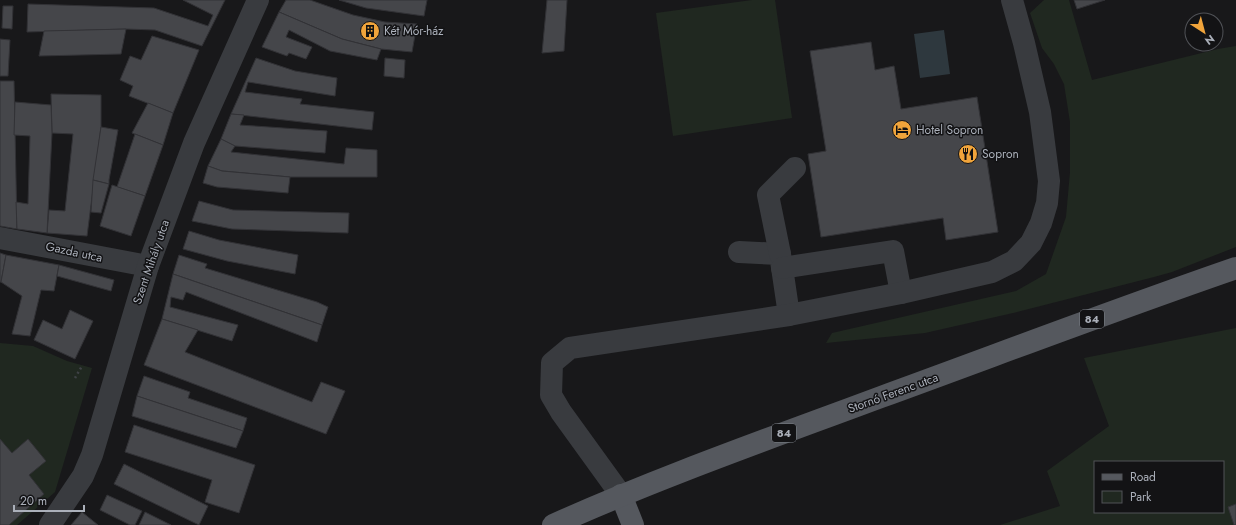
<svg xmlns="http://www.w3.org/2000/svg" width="1236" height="525" font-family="Jost,sans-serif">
  <rect width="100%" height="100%" fill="#18181a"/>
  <g fill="#202820" fill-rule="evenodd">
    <path d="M752 0H775L792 118 673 136 656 13Z"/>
    <path d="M1044 0H1069L1092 80 1218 49 1236 46V247L1172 272 1154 277 1013 313 925 333 826 343 832 333 1016 291 1046 274 1066 217 1070 172V122L1064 84 1054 64 1042 48 1030 13Z"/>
    <path d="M1236 328V525H1000L1060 506 1047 471 1109 426 1084 358ZM1095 462H1223V512H1095Z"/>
    <path d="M0 343 33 346 67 361 92 368 55 492 17 525H9L44 494 29 475 45 461 28 439 12 453 0 439Z"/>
  </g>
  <path fill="#2e383e" d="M944 30 950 74 920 78 914 34Z"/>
  <g fill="#45464a" stroke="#323236">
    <path d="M183 0H225L202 46 155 30 126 29 27 32 28 4 154 8 208 26 213 15Z"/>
    <path d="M286 0H310L353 15 385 22 417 24 412 52 381 49 342 39 279 12Z"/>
    <path d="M339 0H427L424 16 366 8Z"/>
    <path d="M547 0H567L564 51 542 53Z"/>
    <path d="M1074 0H1105L1077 9Z"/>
    <path d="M3 6H13L12 29 2 28Z"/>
    <path d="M279 12 342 39 381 49 377 60 330 51 289 30 286 37 312 47 306 59 289 53 287 56 262 47Z"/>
    <path d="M126 29 121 54 39 56 44 31Z"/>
    <path d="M152 36 199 50 173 113 129 96 133 86 120 80 130 56 141 60Z"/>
    <path d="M0 39 10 40 8 76H0Z"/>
    <path d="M871 42 875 70 894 66 901 109 977 97 998 232 946 240 943 218 821 237 808 154 826 151 810 51Z"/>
    <path d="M256 58 295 71 337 78 335 96 248 82 245 92 302 99 300 104 374 112 372 130 231 114Z"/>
    <path d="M385 58 405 60 404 78 384 76Z"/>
    <path d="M0 81H14L17 229 0 226Z"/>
    <path d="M51 94 101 95V127L87 236 47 233 49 210 65 211 73 134 52 133Z"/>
    <path d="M15 102 51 105 52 133 47 233 17 229 16 202 28 204 30 136 14 135Z"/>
    <path d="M148 103 173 113 163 145 132 133Z"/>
    <path d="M231 114 244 115 240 125 327 131 325 153 235 146 221 139Z"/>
    <path d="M101 127 118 130 109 180V184L93 180Z"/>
    <path d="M135 134 163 145 145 196 117 187Z"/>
    <path d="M221 139 235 146 231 152 344 164 346 148 377 150V177H290L222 171 208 166Z"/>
    <path d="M208 166 222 171 290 177 288 193 217 187 203 183Z"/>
    <path d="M93 180 109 184 101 213 91 212Z"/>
    <path d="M112 185 145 196 131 236 100 226Z"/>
    <path d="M199 201 233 210 349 213 348 233 232 229 192 221Z"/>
    <path d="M189 231 219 240 298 255 295 274 227 261 183 249Z"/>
    <path d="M0 253 6 255 1 282H0Z"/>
    <path d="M6 255 59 265 54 291 41 290 30 336 12 334 22 296 1 282Z"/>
    <path d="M179 255 207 264 205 268 317 302 328 307 322 325 173 274Z"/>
    <path d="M59 265 114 280 111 291 57 276Z"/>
    <path d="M173 274 322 325 317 342 186 292 183 300 171 297 170 307 238 325 232 341 162 319Z"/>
    <path d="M70 310 93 321 75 359 34 340 43 320 62 329Z"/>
    <path d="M162 319 198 330 185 352 312 402 321 382 345 391 326 434 144 365Z"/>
    <path d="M144 376 190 392 188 398 247 418 243 431 137 396Z"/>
    <path d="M137 396 243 431 236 448 132 416Z"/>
    <path d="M134 425 255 465 239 513 205 502 212 480 125 452Z"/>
    <path d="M0 439 12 453 28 439 46 461 29 475 44 494 9 525H0Z"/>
    <path d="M124 464 208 506 199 525 114 484Z"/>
    <path d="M107 495 142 511 135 525H130L100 510Z"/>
    <path d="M1236 504V525H1234L1228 507Z"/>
    <path d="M82 512 98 525H71Z"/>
    <path d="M145 512 171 525H139Z"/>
  </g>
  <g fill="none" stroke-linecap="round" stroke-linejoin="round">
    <path stroke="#3f4246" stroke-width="2.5" stroke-dasharray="2 3" stroke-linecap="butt" d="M75 378 82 366"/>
    <g stroke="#393b3f" stroke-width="22">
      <path d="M0 238 148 266"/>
      <path d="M739 252 780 254 789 315"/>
      <path d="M780 254 768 195 795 168"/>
      <path d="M782 268 893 251 901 293"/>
      <path d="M621 495 561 412 551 395 552 363 570 348 789 315 901 293 992 272 1014 261 1031 243 1041 223 1047 203 1049 181 1040 112 1024 43 1012 0"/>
      <path d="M50 525 83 476 92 455 148 266 194 143 258 0"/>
    </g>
    <g stroke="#55585e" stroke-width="22">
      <path d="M621 495 633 525"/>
      <path d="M553 525C660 477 771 438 881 397 999 354 1117 309 1236 268"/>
    </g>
  </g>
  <defs>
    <g id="building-disc" transform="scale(1)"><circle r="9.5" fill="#f0a43b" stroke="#131315"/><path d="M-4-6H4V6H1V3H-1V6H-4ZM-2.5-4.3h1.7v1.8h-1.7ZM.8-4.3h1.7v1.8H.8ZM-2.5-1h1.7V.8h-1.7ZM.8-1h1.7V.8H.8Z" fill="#111"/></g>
    <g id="hotel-disc" transform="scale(1)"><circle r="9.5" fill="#f0a43b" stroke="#131315"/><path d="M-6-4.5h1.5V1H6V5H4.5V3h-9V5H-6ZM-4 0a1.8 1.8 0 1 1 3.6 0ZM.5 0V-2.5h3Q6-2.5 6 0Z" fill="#111"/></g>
    <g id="restaurant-disc" transform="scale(1)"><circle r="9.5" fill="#f0a43b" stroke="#131315"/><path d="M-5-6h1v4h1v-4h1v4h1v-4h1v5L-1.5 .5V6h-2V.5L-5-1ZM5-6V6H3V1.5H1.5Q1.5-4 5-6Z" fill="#111"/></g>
  </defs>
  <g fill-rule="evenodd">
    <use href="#building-disc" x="370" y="31"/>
    <use href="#hotel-disc" x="902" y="130"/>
    <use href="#restaurant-disc" x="968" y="154"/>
  </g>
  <g text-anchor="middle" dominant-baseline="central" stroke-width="3" stroke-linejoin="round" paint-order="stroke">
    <g fill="#131315" stroke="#7d8188" stroke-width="1">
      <rect x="1080" y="310" width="24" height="18" rx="3"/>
      <rect x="772" y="424" width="24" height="18" rx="3"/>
    </g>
    <g font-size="11" font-weight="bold" fill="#abb0ba">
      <text x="1092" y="319">84</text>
      <text x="784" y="433">84</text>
    </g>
    <g font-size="12" fill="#abb0ba" stroke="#131315" text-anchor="start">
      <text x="384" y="31">Két Mór-ház</text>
      <text x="916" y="130">Hotel Sopron</text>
      <text x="982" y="154">Sopron</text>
    </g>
    <g font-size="12" fill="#abb0ba" stroke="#131315">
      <text transform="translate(74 252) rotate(12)">Gazda utca</text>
      <text transform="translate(151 262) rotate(-71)">Szent Mihály utca</text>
      <text transform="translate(893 393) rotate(-20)">Stornó Ferenc utca</text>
    </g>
  </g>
  <rect x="1094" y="461" width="130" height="52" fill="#131315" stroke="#505257"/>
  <rect x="1102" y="474" width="20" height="6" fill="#55585e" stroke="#505257"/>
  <text x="1130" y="481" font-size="12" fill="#abb0ba">Road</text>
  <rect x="1102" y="491" width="20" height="12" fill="#202820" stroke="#505257"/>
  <text x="1130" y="501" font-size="12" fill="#abb0ba">Park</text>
  <g transform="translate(1204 32) rotate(144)"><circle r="19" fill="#131315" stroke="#505257"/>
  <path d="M0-3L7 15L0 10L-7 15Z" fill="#f0a43b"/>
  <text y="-6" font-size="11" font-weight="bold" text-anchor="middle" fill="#abb0ba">N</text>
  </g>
  <path d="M14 505v6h70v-6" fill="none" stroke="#abb0ba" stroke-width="2"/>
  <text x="20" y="505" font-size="12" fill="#abb0ba" stroke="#131315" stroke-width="3" paint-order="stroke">20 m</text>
</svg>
